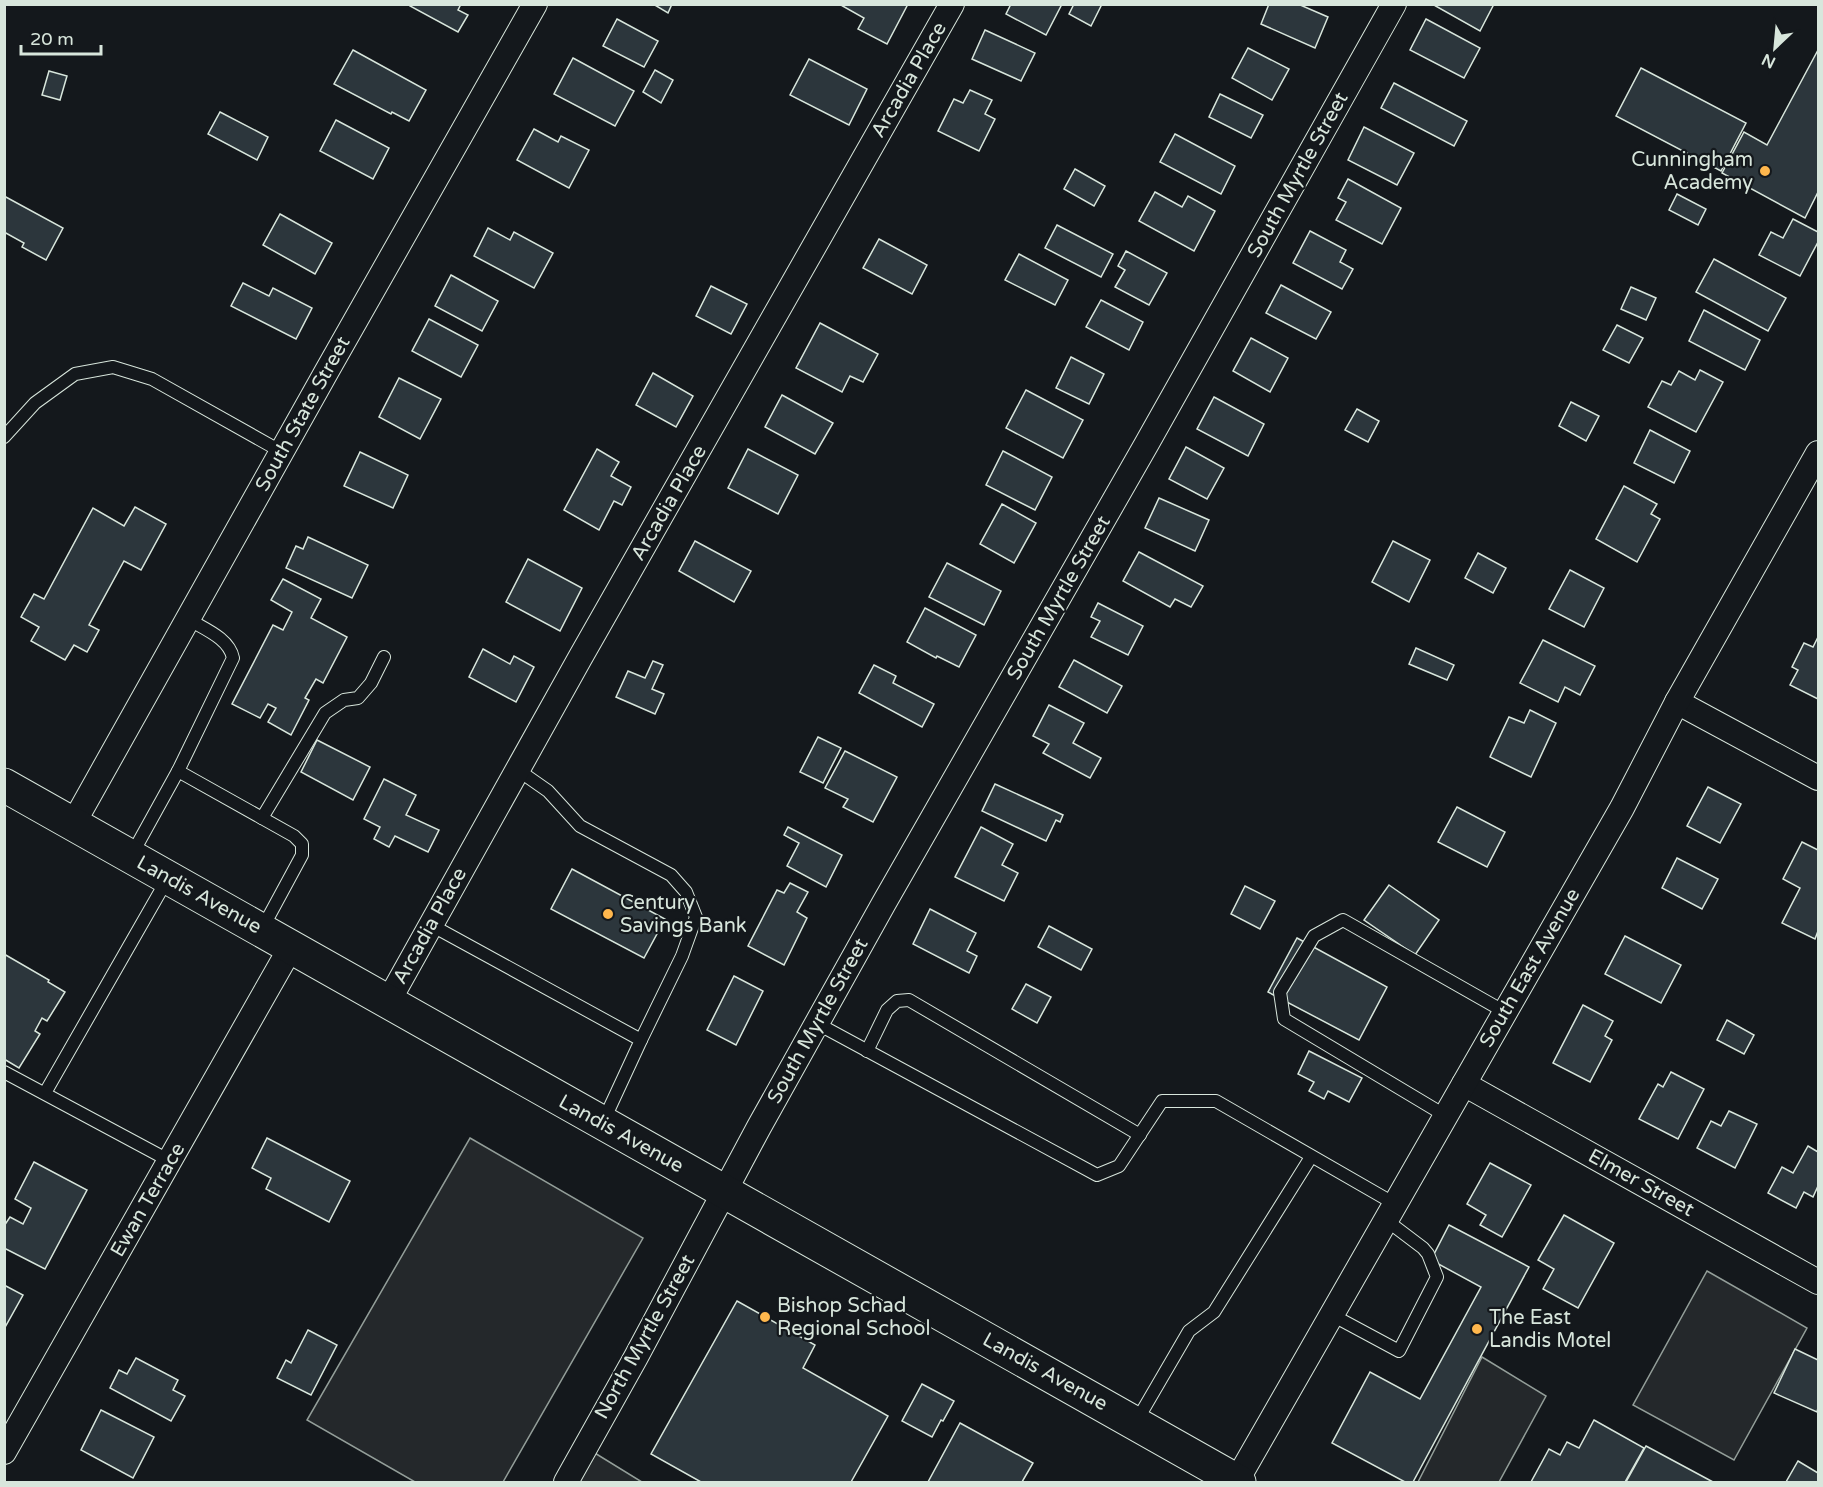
<svg xmlns="http://www.w3.org/2000/svg" width="1823" height="1487" font-family="'Varela Round',sans-serif">
  <rect width="100%" height="100%" fill="#14181c"/>
  <g fill="#24282b" stroke="#939e99" stroke-width="1.5">
    <path d="M470 1138 643 1238 503 1482H415L307 1420Z"/>
    <path d="M1707 1271 1807 1328 1734 1460 1633 1405Z"/>
    <path d="M1482 1357 1546 1396 1499 1482H1418Z"/>
    <path d="M585 1447 642 1482H566Z"/>
  </g>
  <g fill="#2c363c" stroke="#d8e6dc" stroke-width="1.5">
    <path d="M411 4H461L458 10 468 15 458 32 410 6Z"/>
    <path d="M653 4H672L668 13Z"/>
    <path d="M839 4H908L887 44 858 29 864 18Z"/>
    <path d="M1011 4H1062L1046 35 1006 14Z"/>
    <path d="M1074 4H1102L1091 26 1069 14Z"/>
    <path d="M1269 4H1298L1328 17 1315 48 1261 24Z"/>
    <path d="M1432 4H1494L1480 31Z"/>
    <path d="M617 19 658 41 644 67 603 46Z"/>
    <path d="M1426 19 1480 48 1464 78 1410 50Z"/>
    <path d="M985 30 1035 53 1021 81 972 59Z"/>
    <path d="M1248 48 1289 69 1272 100 1232 78Z"/>
    <path d="M353 50 426 90 409 121 392 112 391 114 334 84Z"/>
    <path d="M1818 50V192L1805 218 1722 173 1744 132 1767 145Z"/>
    <path d="M573 58 634 91 615 126 554 94Z"/>
    <path d="M809 59 867 89 849 125 790 95Z"/>
    <path d="M1641 68 1746 123 1721 171 1616 116Z"/>
    <path d="M655 70 673 80 661 103 643 92Z"/>
    <path d="M49 71 67 76 60 100 42 95Z"/>
    <path d="M1394 83 1467 121 1454 146 1381 108Z"/>
    <path d="M970 90 992 100 985 114 995 119 979 151 938 131 954 99 963 103Z"/>
    <path d="M1220 94 1263 115 1251 138 1209 117Z"/>
    <path d="M220 112 268 137 257 160 208 134Z"/>
    <path d="M336 120 389 148 373 179 320 151Z"/>
    <path d="M1364 127 1414 153 1397 185 1348 160Z"/>
    <path d="M534 129 558 142 561 136 589 150 569 188 517 160Z"/>
    <path d="M1175 134 1235 166 1221 194 1160 162Z"/>
    <path d="M1075 169 1105 186 1094 206 1064 189Z"/>
    <path d="M1348 179 1401 208 1382 244 1336 220 1346 202 1338 198Z"/>
    <path d="M1155 192 1182 207 1188 196 1215 211 1194 251 1139 221Z"/>
    <path d="M1677 194 1706 209 1698 225 1669 210Z"/>
    <path d="M4 196 63 228 46 260 22 247 24 243 4 232Z"/>
    <path d="M280 214 332 243 315 274 263 245Z"/>
    <path d="M1793 219 1818 232V242L1800 276 1759 255 1771 232 1783 238Z"/>
    <path d="M1057 225 1113 254 1101 277 1045 248Z"/>
    <path d="M488 228 510 240 514 232 553 253 534 288 474 256Z"/>
    <path d="M1310 231 1346 250 1340 262 1353 269 1342 289 1293 263Z"/>
    <path d="M879 239 927 265 912 294 863 268Z"/>
    <path d="M1126 251 1167 273 1149 305 1115 287 1125 270 1118 266Z"/>
    <path d="M1019 254 1068 280 1055 305 1005 280Z"/>
    <path d="M1714 259 1786 298 1768 331 1696 292Z"/>
    <path d="M451 275 498 301 482 331 435 306Z"/>
    <path d="M243 283 269 296 273 288 312 308 296 339 231 306Z"/>
    <path d="M1281 285 1331 312 1316 339 1266 313Z"/>
    <path d="M711 286 747 304 731 334 696 316Z"/>
    <path d="M1631 287 1656 298 1646 320 1621 309Z"/>
    <path d="M1101 300 1143 322 1129 350 1086 327Z"/>
    <path d="M1704 310 1760 340 1745 370 1689 341Z"/>
    <path d="M429 319 478 345 461 377 412 351Z"/>
    <path d="M820 323 878 354 863 382 850 376 842 392 796 368Z"/>
    <path d="M1617 325 1643 338 1629 363 1603 350Z"/>
    <path d="M1251 338 1288 358 1270 392 1233 371Z"/>
    <path d="M1071 357 1104 374 1089 404 1056 388Z"/>
    <path d="M1700 370 1723 382 1696 432 1648 407 1662 381 1671 385 1679 371 1695 380Z"/>
    <path d="M653 373 693 396 676 427 636 405Z"/>
    <path d="M399 378 441 399 420 439 379 417Z"/>
    <path d="M1026 390 1083 420 1063 458 1006 428Z"/>
    <path d="M782 395 833 423 815 454 765 427Z"/>
    <path d="M1214 397 1264 424 1248 456 1197 429Z"/>
    <path d="M1571 402 1599 416 1586 441 1559 426Z"/>
    <path d="M1357 409 1379 421 1368 442 1345 430Z"/>
    <path d="M1650 430 1690 451 1674 483 1634 463Z"/>
    <path d="M1186 447 1224 468 1207 499 1169 479Z"/>
    <path d="M597 449 619 462 611 476 631 487 622 505 614 501 599 530 564 510Z"/>
    <path d="M748 449 798 475 778 514 728 488Z"/>
    <path d="M1003 451 1052 477 1035 510 986 485Z"/>
    <path d="M360 452 408 475 393 508 344 486Z"/>
    <path d="M1624 486 1657 504 1651 514 1660 519 1637 562 1596 539Z"/>
    <path d="M1159 498 1209 520 1195 551 1145 528Z"/>
    <path d="M1002 504 1036 523 1014 563 980 544Z"/>
    <path d="M135 507 166 524 141 570 124 561 89 625 99 630 87 652 74 645 65 660 31 641 39 627 21 617 34 594 44 599 93 508 124 526Z"/>
    <path d="M308 537 368 565 352 598 286 568 296 546 303 549Z"/>
    <path d="M695 541 751 571 734 602 679 571Z"/>
    <path d="M1393 541 1430 560 1409 602 1372 582Z"/>
    <path d="M1139 552 1203 586 1191 607 1175 599 1170 607 1123 581Z"/>
    <path d="M1478 553 1506 568 1493 593 1465 578Z"/>
    <path d="M528 559 582 588 560 631 506 602Z"/>
    <path d="M947 563 1001 591 984 625 929 597Z"/>
    <path d="M1570 570 1604 588 1584 627 1549 609Z"/>
    <path d="M283 579 321 599 311 618 347 637 323 683 316 679 305 698 309 700 291 735 268 722 276 708 268 704 260 718 232 704 273 625 283 630 292 612 271 600Z"/>
    <path d="M1098 603 1143 626 1128 655 1091 637 1100 621 1091 617Z"/>
    <path d="M925 608 976 635 959 667 937 656 936 658 907 642Z"/>
    <path d="M1818 637V699L1790 685 1798 670 1792 667 1804 643 1813 647Z"/>
    <path d="M1543 640 1595 666 1580 695 1565 687 1558 702 1520 683Z"/>
    <path d="M1416 648 1454 665 1447 680 1409 664Z"/>
    <path d="M483 649 510 664 514 656 534 667 516 702 469 677Z"/>
    <path d="M1074 660 1122 686 1107 713 1059 687Z"/>
    <path d="M653 661 663 665 652 689 664 694 655 714 616 697 628 671 645 678Z"/>
    <path d="M874 665 896 676 893 683 934 704 922 727 859 693Z"/>
    <path d="M1049 705 1084 723 1073 743 1101 758 1090 778 1043 753 1049 744 1033 736Z"/>
    <path d="M1530 710 1556 723 1531 777 1490 757 1509 717 1524 723Z"/>
    <path d="M818 737 841 748 823 783 800 772Z"/>
    <path d="M317 740 370 767 353 800 301 772Z"/>
    <path d="M845 751 897 777 873 822 843 807 848 799 825 788Z"/>
    <path d="M384 779 416 795 406 815 439 830 428 852 395 836 389 847 374 839 380 827 364 819Z"/>
    <path d="M995 784 1063 815 1060 822 1056 820 1046 841 982 811Z"/>
    <path d="M1708 787 1741 804 1720 843 1687 826Z"/>
    <path d="M1457 807 1505 832 1487 867 1438 842Z"/>
    <path d="M788 827 842 855 826 887 787 866 799 843 784 835Z"/>
    <path d="M981 827 1013 844 1002 865 1018 873 1004 901 955 877Z"/>
    <path d="M1802 842 1818 850V931L1815 939 1782 923 1800 888 1783 879Z"/>
    <path d="M1677 858 1718 879 1702 909 1662 888Z"/>
    <path d="M572 869 665 919 644 958 551 909Z"/>
    <path d="M790 883 808 892 797 912 807 918 784 965 748 946 777 890 784 893Z"/>
    <path d="M1389 885 1439 920 1415 955 1364 920Z"/>
    <path d="M1245 886 1275 901 1260 929 1231 914Z"/>
    <path d="M930 909 976 933 967 951 977 956 969 973 913 944Z"/>
    <path d="M1049 926 1092 949 1081 970 1038 947Z"/>
    <path d="M1625 936 1681 965 1661 1003 1605 974Z"/>
    <path d="M1297 938 1387 987 1359 1040 1268 992Z"/>
    <path d="M4 954 49 980 48 982 65 992 47 1021 42 1018 35 1031 40 1034 19 1068 4 1059Z"/>
    <path d="M734 976 763 991 736 1045 707 1030Z"/>
    <path d="M1026 984 1051 997 1037 1023 1012 1009Z"/>
    <path d="M1583 1005 1613 1021 1605 1036 1612 1040 1590 1082 1553 1063Z"/>
    <path d="M1727 1020 1754 1035 1744 1054 1717 1040Z"/>
    <path d="M1309 1051 1362 1078 1349 1102 1328 1091 1324 1099 1309 1091 1314 1082 1298 1074Z"/>
    <path d="M1671 1072 1704 1089 1678 1139 1639 1119 1658 1084 1663 1087Z"/>
    <path d="M1729 1111 1757 1124 1735 1168 1697 1148 1711 1121 1721 1126Z"/>
    <path d="M267 1138 350 1181 329 1222 266 1189 271 1178 252 1168Z"/>
    <path d="M1808 1146 1818 1152V1186L1813 1197 1804 1192 1796 1208 1768 1193 1782 1167 1793 1173Z"/>
    <path d="M34 1162 87 1190 45 1269 4 1248V1226L10 1217 23 1224 31 1208 15 1199Z"/>
    <path d="M1490 1163 1531 1185 1502 1237 1480 1225 1486 1215 1467 1204Z"/>
    <path d="M1564 1215 1614 1243 1578 1308 1543 1289 1554 1269 1538 1260Z"/>
    <path d="M1449 1225 1529 1267 1413 1482H1405L1332 1443 1370 1372 1420 1399 1481 1287 1431 1260Z"/>
    <path d="M4 1285 23 1295 4 1329Z"/>
    <path d="M737 1301 815 1345 803 1368 888 1416 851 1482H701L651 1454Z"/>
    <path d="M308 1330 337 1345 311 1395 277 1378 286 1360 291 1363Z"/>
    <path d="M1795 1349 1818 1360V1408L1817 1412 1774 1393Z"/>
    <path d="M136 1358 178 1380 173 1390 185 1396 171 1421 110 1388 119 1370 127 1374Z"/>
    <path d="M922 1384 954 1401 943 1421 941 1420 932 1437 902 1421Z"/>
    <path d="M101 1410 154 1437 133 1478 81 1450Z"/>
    <path d="M1594 1420 1644 1448 1625 1482H1531L1549 1449 1560 1455 1567 1442 1579 1448Z"/>
    <path d="M960 1423 1033 1463 1022 1482H928Z"/>
    <path d="M1646 1446 1713 1482H1626Z"/>
    <path d="M1798 1461 1818 1473V1482H1786Z"/>
  </g>
  <g fill="none" stroke-linecap="round" stroke-linejoin="round">
    <g stroke="#d8e6dc" stroke-width="14">
      <g id="lane">
        <path d="M4 437 35 403 75 374 113 367 152 379 282 452"/>
        <path d="M518 770 548 791 580 826 671 875 686 892 696 917 682 956 641 1040"/>
        <path d="M178 771 233 658C229 638 204 629 188 619"/>
        <path d="M262 818 325 713 344 700 358 698 371 683 384 657"/>
        <path d="M131 856 178 771 294 836 302 844V855L262 929"/>
        <path d="M431 925 641 1040 603 1122"/>
        <path d="M818 1024 1097 1175 1119 1166 1162 1101H1216L1395 1204"/>
        <path d="M867 1051 887 1010 897 1001 909 1000 1140 1135"/>
        <path d="M4 1072 170 1161"/>
        <path d="M45 1093 168 878"/>
        <path d="M1446 1116 1284 1019 1280 992 1314 936 1343 920 1505 1012"/>
        <path d="M1332 1315 1399 1351 1437 1277 1428 1254 1423 1248 1386 1220"/>
        <path d="M1136 1422 1189 1331 1214 1312 1311 1157"/>
      </g>
    </g>
    <g stroke="#d8e6dc" stroke-width="26">
      <g id="street">
        <path d="M1677 702 1818 778"/>
        <path d="M73 824 328 369 535 4"/>
        <path d="M388 1002 580 658 952 4"/>
        <path d="M1464 1084 1818 1282"/>
        <path d="M4 1452 291 947"/>
        <path d="M566 1482 636 1357 759 1127 884 903 1146 445 1394 4"/>
        <path d="M1236 1482 1622 808 1677 702 1818 453"/>
      </g>
    </g>
    <g stroke="#d8e6dc" stroke-width="35">
      <path id="primary" d="M4 785 1239 1482"/>
    </g>
    <use href="#lane" stroke="#14181c" stroke-width="12"/>
    <use href="#street" stroke="#14181c" stroke-width="24"/>
    <use href="#primary" stroke="#14181c" stroke-width="33"/>
  </g>
  <g fill="#ffb74d" stroke="#14181c" stroke-width="2">
    <circle cx="1765" cy="171" r="6"/>
    <circle cx="608" cy="914" r="6"/>
    <circle cx="765" cy="1317" r="6"/>
    <circle cx="1477" cy="1329" r="6"/>
  </g>
  <g text-anchor="middle" dominant-baseline="central" stroke-width="4.5" stroke-linejoin="round" paint-order="stroke">
    <g font-size="20" fill="#d8e6dc" stroke="#14181c">
      <text transform="translate(909 80) rotate(-60)">Arcadia Place</text>
      <text transform="translate(1298 175) rotate(-61)">South Myrtle Street</text>
      <text transform="translate(303 414) rotate(-61)">South State Street</text>
      <text transform="translate(669 503) rotate(-60)">Arcadia Place</text>
      <text transform="translate(1059 598) rotate(-60)">South Myrtle Street</text>
      <text transform="translate(199 895) rotate(29)">Landis Avenue</text>
      <text transform="translate(430 926) rotate(-61)">Arcadia Place</text>
      <text transform="translate(1530 968) rotate(-60)">South East Avenue</text>
      <text transform="translate(818 1021) rotate(-61)">South Myrtle Street</text>
      <text transform="translate(621 1134) rotate(29)">Landis Avenue</text>
      <text transform="translate(1641 1183) rotate(29)">Elmer Street</text>
      <text transform="translate(148 1200) rotate(-60)">Ewan Terrace</text>
      <text transform="translate(645 1337) rotate(-61)">North Myrtle Street</text>
      <text transform="translate(1045 1372) rotate(29)">Landis Avenue</text>
    </g>
    <g font-size="20" fill="#d8e6dc" stroke="#14181c" text-anchor="start">
      <text x="1753" y="160" text-anchor="end">Cunningham<tspan x="1753" dy="23">Academy</tspan></text>
      <text x="620" y="903">Century<tspan x="620" dy="23">Savings Bank</tspan></text>
      <text x="777" y="1306">Bishop Schad<tspan x="777" dy="23">Regional School</tspan></text>
      <text x="1489" y="1318">The East<tspan x="1489" dy="23">Landis Motel</tspan></text>
    </g>
  </g>
  <rect width="1823" height="1487" fill="none" stroke="#d8e6dc" stroke-width="12"/>
  <g transform="translate(1775 48) rotate(206)" stroke="#14181c" stroke-width="4.5" paint-order="stroke">
  <path d="M0-4.5L10 22L0 15L-10 22Z" fill="#d8e6dc"/>
  <text y="-9" font-size="16" font-weight="bold" text-anchor="middle" fill="#d8e6dc">N</text>
  </g>
  <path d="M21 45v9h80v-9" fill="none" stroke="#d8e6dc" stroke-width="3"/>
  <text x="30" y="45" font-size="18" fill="#d8e6dc" stroke="#14181c" stroke-width="4.5" paint-order="stroke">20 m</text>
</svg>
